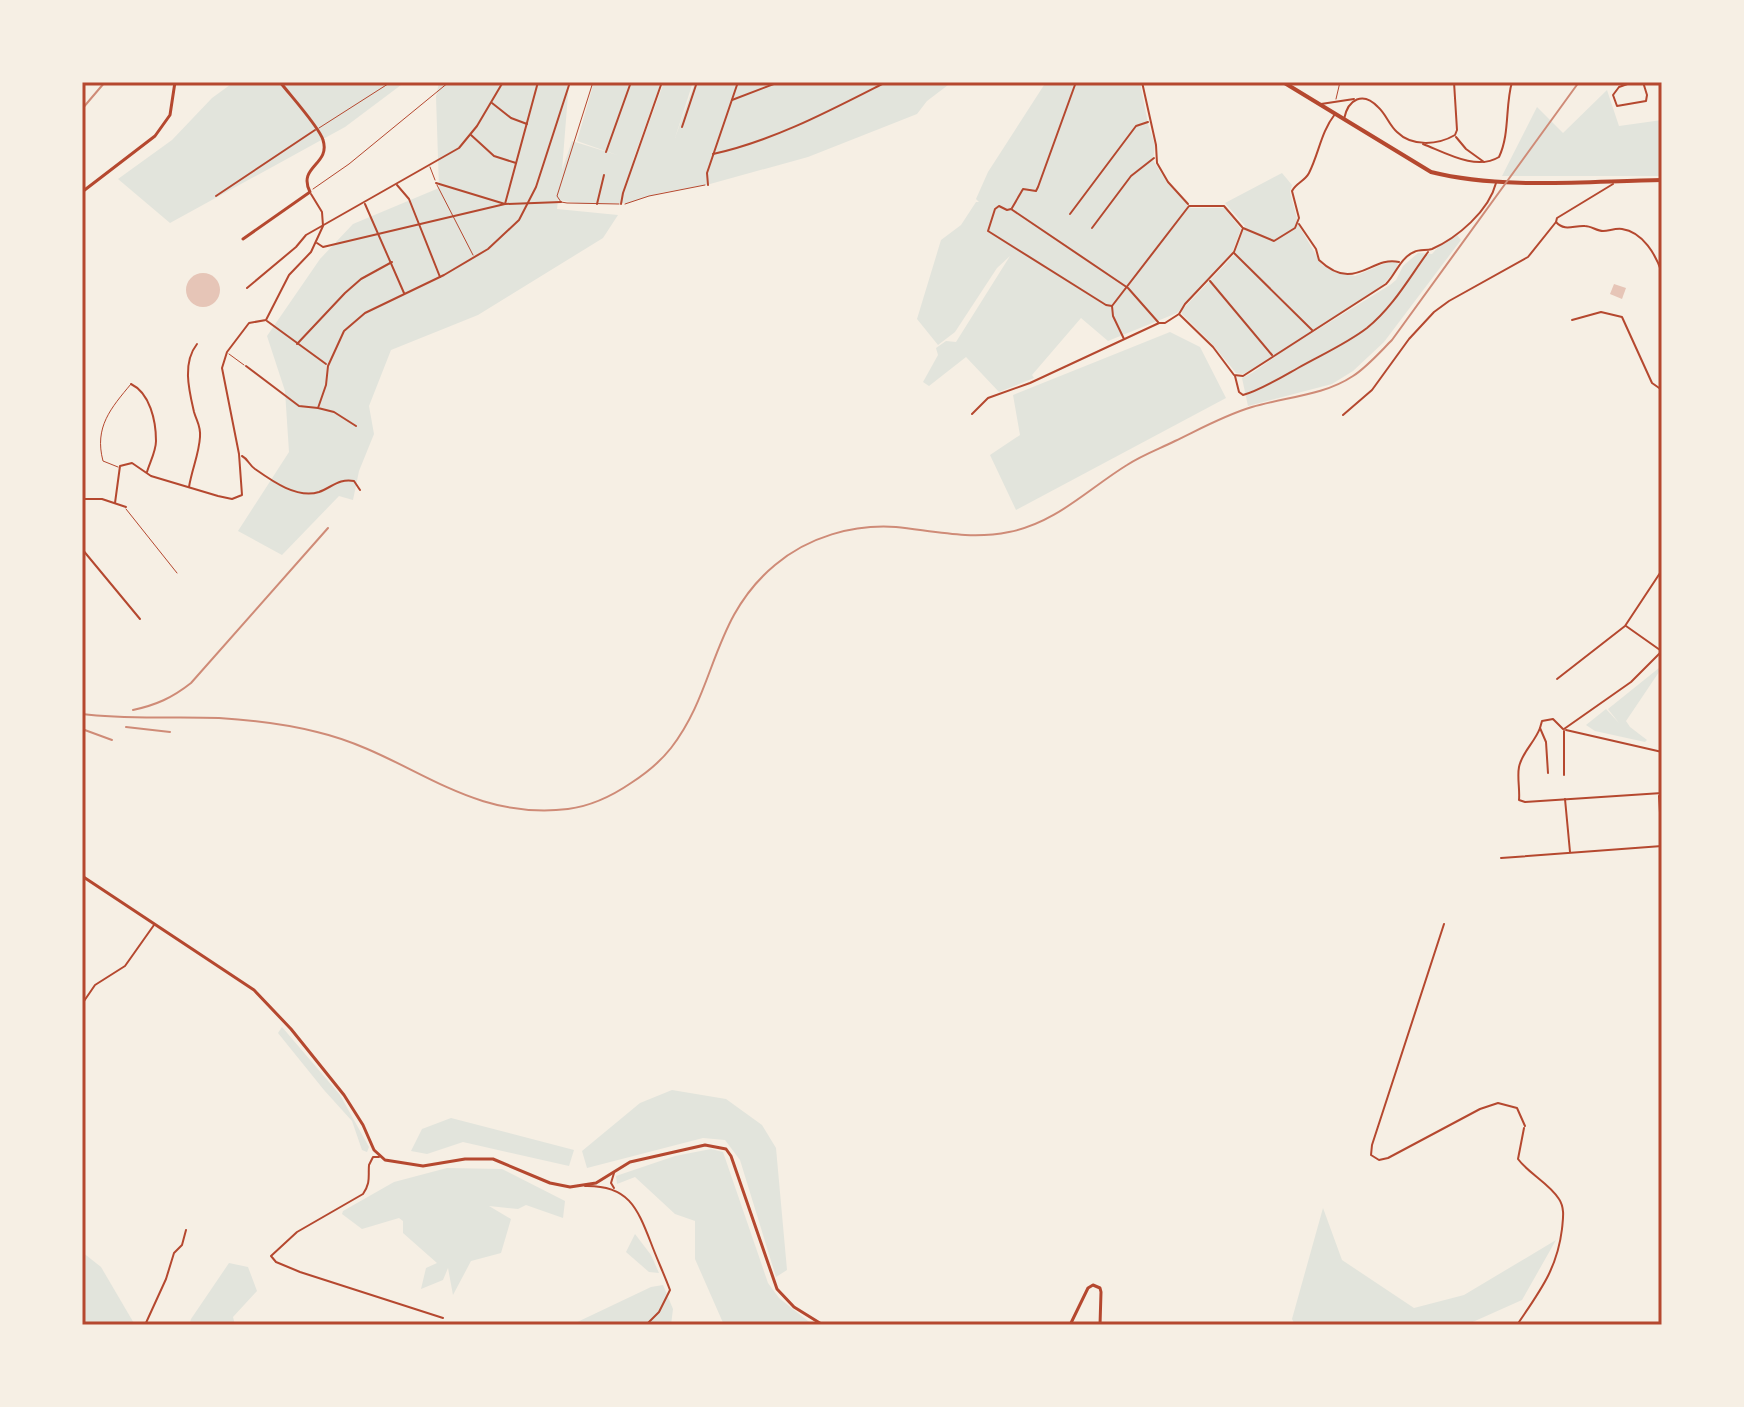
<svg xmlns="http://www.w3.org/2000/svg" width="1744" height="1407" font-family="'Alegreya Sans',sans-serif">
  <rect width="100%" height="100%" fill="#f6efe4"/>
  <g fill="#e2e4dc">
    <path d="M234 82H405L345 127 170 223 118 179 172 140 212 98Z"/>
    <path d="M439 82H569L562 170 572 141 617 155 577 141 594 82H661L633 160 635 161 664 82H693L675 138 695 82H952L927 101 917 114 808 157 710 184 660 193 628 203 584 204 558 200 557 209 618 215 603 238 478 315 391 350 369 406 374 434 359 471 353 500 339 496 282 555 238 531 289 452 285 391 267 336 320 259 353 224 439 188 436 97Z"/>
    <path d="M1046 82H1140L1148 124 1155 145 1153 160 1168 184 1191 208H1224L1241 229 1232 253 1177 313 1108 341 1081 318 1032 375 1034 378 999 392 966 357 929 386 923 382 938 355 936 348 946 341 956 342 1010 256 997 268 955 332 938 345 917 319 941 240 961 225 976 202H979L976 199 988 172Z"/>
    <path d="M1607 90 1619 126 1662 120V176H1502L1537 107 1563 133Z"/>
    <path d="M1282 173 1292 185 1290 192 1299 226 1322 265 1338 273 1355 276 1390 261 1398 263 1397 269 1381 287 1257 367 1243 374 1236 373 1212 344 1182 314V310L1234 255 1245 226 1225 203Z"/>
    <path d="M1457 235 1461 240 1384 342 1353 371 1332 384 1248 406 1242 378 1252 373 1286 349 1390 285 1396 280 1403 266 1418 253 1432 254 1440 245Z"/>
    <path d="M1170 332 1200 347 1226 398 1016 510 990 455 1020 435 1013 395Z"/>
    <path d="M1659 668V672L1626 721 1630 727 1647 740 1645 742 1595 731 1586 725 1606 709 1619 723 1608 709Z"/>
    <path d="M282 1027 340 1095 369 1147 367 1152 362 1150 352 1121 324 1090 278 1033Z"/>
    <path d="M672 1090 726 1099 762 1125 776 1148 787 1270 776 1277 740 1160 725 1140 703 1138 587 1168 582 1151 640 1103Z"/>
    <path d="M451 1118 574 1150 569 1166 463 1142 427 1154 411 1151 422 1129Z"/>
    <path d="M711 1149 723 1152 768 1283 779 1298 813 1325H724L695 1259V1221L675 1214 635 1177 617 1184 616 1176 675 1156Z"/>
    <path d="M447 1168 502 1169 565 1201 563 1218 526 1205 518 1209 489 1206 511 1219 501 1253 471 1261 453 1295 448 1268 443 1280 421 1289 426 1268 437 1263 403 1233V1221L399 1218 362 1229 342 1214 343 1211 394 1182Z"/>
    <path d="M1323 1208 1342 1260 1414 1308 1464 1295 1556 1240 1522 1300 1466 1325H1295L1292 1319Z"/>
    <path d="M635 1234 651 1255 659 1273 649 1272 626 1252Z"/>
    <path d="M82 1252 101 1267 135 1325H83Z"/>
    <path d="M229 1263 248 1267 257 1291 233 1317 235 1325H189L191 1319Z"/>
    <path d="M663 1285 673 1309 671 1325H571L651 1287Z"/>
  </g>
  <g fill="#e6c5b7">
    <circle cx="203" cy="290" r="17"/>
    <path d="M1614 284 1626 288 1622 299 1610 294Z"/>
  </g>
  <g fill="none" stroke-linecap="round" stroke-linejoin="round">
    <g stroke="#b5482f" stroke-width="1">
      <path d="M593 82 557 196 561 202 567 203 619 204"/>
      <path d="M1336 99 1340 82"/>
      <path d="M319 128 391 82"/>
      <path d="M430 167 435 180"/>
      <path d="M437 185 473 255"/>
      <path d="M313 189 349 164 449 82"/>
      <path d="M625 204 649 196 705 185"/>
      <path d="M229 354 244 365"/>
      <path d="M118 467 103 461C94 427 111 408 131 384"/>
      <path d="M126 509 177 573"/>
    </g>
    <g stroke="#b5482f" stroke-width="2">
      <path d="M1142 82 1156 145 1157 163 1168 182 1188 204"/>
      <path d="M1633 82 1619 87 1613 95 1617 106 1646 101 1647 95 1643 82"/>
      <path d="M732 100 779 82"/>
      <path d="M492 103 511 118 527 124"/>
      <path d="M1321 104 1354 99"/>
      <path d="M1344 119C1348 99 1363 91 1378 107 1386 114 1389 125 1397 132 1412 147 1438 145 1455 135L1457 130 1454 82"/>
      <path d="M682 127 697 82"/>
      <path d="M471 135 494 156 516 163"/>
      <path d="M1456 137 1466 149 1484 162"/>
      <path d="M1423 144C1446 153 1476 171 1499 157 1510 134 1505 106 1512 82"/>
      <path d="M606 152 631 82"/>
      <path d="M713 154C773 141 831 110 886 82"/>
      <path d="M436 183 505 204 538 82"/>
      <path d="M1613 184 1557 218 1556 222C1565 232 1574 225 1585 226 1591 226 1597 231 1603 231 1609 231 1615 228 1622 229 1643 232 1656 255 1662 273"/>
      <path d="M397 185 409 199 440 277"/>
      <path d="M708 185 707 173 738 82"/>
      <path d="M216 196 315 130"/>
      <path d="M365 204 404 293"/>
      <path d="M597 204 604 175"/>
      <path d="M621 204 623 193 662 82"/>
      <path d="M1012 208 1023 189 1036 191 1038 187 1076 82"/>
      <path d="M1070 214 1136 126 1148 122"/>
      <path d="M1299 224 1316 249 1319 260C1355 294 1371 255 1399 262"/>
      <path d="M1092 228 1131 176 1154 158"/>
      <path d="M317 243 323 247 505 204 561 202"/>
      <path d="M1234 253 1312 330"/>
      <path d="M1210 281 1272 355"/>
      <path d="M247 288 296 247 306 235 459 148 477 126 503 82"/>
      <path d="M1112 306 1106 305 988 231 995 209 999 206 1007 210 1011 209 1128 288 1158 322"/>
      <path d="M1180 315 1213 347 1234 375 1243 376 1386 284C1396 274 1400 258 1414 252 1420 249 1426 251 1432 249 1457 238 1489 211 1496 183"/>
      <path d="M1572 320 1601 312 1622 317 1652 383 1662 390"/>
      <path d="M267 321 326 364"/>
      <path d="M1124 339 1113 316 1112 306 1189 206H1224L1242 227"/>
      <path d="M297 344 345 293 361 279 392 262"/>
      <path d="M246 366 299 406 318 408"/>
      <path d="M1235 376 1239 392 1243 395C1259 391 1282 377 1298 368 1321 355 1346 344 1367 328 1393 307 1409 278 1428 252"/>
      <path d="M131 384C150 393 156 421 156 441 156 451 150 462 147 472"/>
      <path d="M972 414 988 398 1030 383 1159 323H1165L1179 314 1185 304 1234 252 1243 228 1274 241 1295 228 1299 218 1292 191C1296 183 1305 181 1309 173 1319 153 1321 132 1335 114"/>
      <path d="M1343 415 1372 390 1409 339 1434 312 1449 301 1528 257 1556 222"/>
      <path d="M356 426 334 412 318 408 326 385 328 366 344 331 365 313 444 275 488 249 519 220 536 187 570 82"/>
      <path d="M242 456C248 459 249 465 255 469 272 481 297 499 319 492 332 487 340 478 354 481L360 490"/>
      <path d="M189 487C192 469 199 454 200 437 201 426 197 422 194 412 189 390 182 363 197 344"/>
      <path d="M82 499H102L126 507"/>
      <path d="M115 503 120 466 132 463 151 476 218 496 232 499 242 495 239 454 222 368 227 352 249 323 266 320 289 275 311 252 323 226 322 212 311 194"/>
      <path d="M82 549 140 619"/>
      <path d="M1626 626 1660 650"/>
      <path d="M1557 679 1625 626 1662 570"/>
      <path d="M1540 728C1535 742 1522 752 1519 767 1517 777 1520 789 1519 800L1525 802 1662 793"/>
      <path d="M1564 729 1631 682 1662 651"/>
      <path d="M1566 730 1662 752"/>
      <path d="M1564 731V775"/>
      <path d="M1548 773 1546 742 1540 728 1542 721 1553 719 1563 729"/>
      <path d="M1565 799 1570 852"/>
      <path d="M1501 858 1662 846 1659 796"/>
      <path d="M1444 924 1372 1145 1371 1155 1379 1160 1388 1158 1480 1109 1498 1103 1517 1108 1525 1126"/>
      <path d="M82 1004 95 985 125 966 154 925"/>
      <path d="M379 1157H373L369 1165C368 1177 371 1182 363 1194L297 1232 271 1256 276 1262 300 1272 443 1318"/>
      <path d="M614 1173 611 1183 614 1188"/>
      <path d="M585 1186C628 1185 637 1207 651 1243 657 1259 664 1274 670 1290L659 1312 646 1325"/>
      <path d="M145 1325 166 1279 174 1253 182 1245 186 1230"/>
      <path d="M1517 1325C1539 1292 1557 1270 1562 1229 1563 1219 1565 1208 1559 1199 1549 1183 1529 1174 1518 1159L1524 1128"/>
    </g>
    <path stroke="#b5482f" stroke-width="3" d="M243 239 310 192C297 166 331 165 323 140 320 128 290 95 280 82"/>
    <g stroke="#b5482f" stroke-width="3">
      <path d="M82 192 155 136 170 115 175 82"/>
      <path d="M82 876 254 990 291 1029 344 1095 363 1125 374 1150 385 1160 423 1166 465 1159H493L550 1183 570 1187 596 1183 630 1162 705 1145 726 1149 731 1156 777 1289 794 1307 823 1325"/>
      <path d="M1070 1325 1088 1288 1093 1285 1100 1288 1101 1292 1100 1325"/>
    </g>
    <path stroke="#b5482f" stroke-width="4" d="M1283 82 1431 172C1503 190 1588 181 1662 180"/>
    <g stroke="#cf8b77" stroke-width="2">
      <path d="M82 109 105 82"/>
      <path d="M133 710C156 705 172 698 191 683L328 528"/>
      <path d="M82 714C127 720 173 716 219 718 251 720 286 724 317 732 410 754 464 821 568 809 591 806 612 796 631 783 645 774 660 762 671 748 717 689 711 618 775 565 808 537 853 524 896 527 934 531 970 540 1009 532 1056 523 1088 489 1127 465 1142 455 1159 449 1175 441 1200 429 1225 415 1252 407 1285 397 1323 396 1353 376 1367 367 1380 352 1392 340L1579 82"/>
      <path d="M126 727 170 732"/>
      <path d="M82 729 112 740"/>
    </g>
  </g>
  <rect width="1744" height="1407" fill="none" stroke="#f6efe4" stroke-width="168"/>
  <rect x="84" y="84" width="1576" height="1239" fill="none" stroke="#b5482f" stroke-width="3"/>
</svg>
